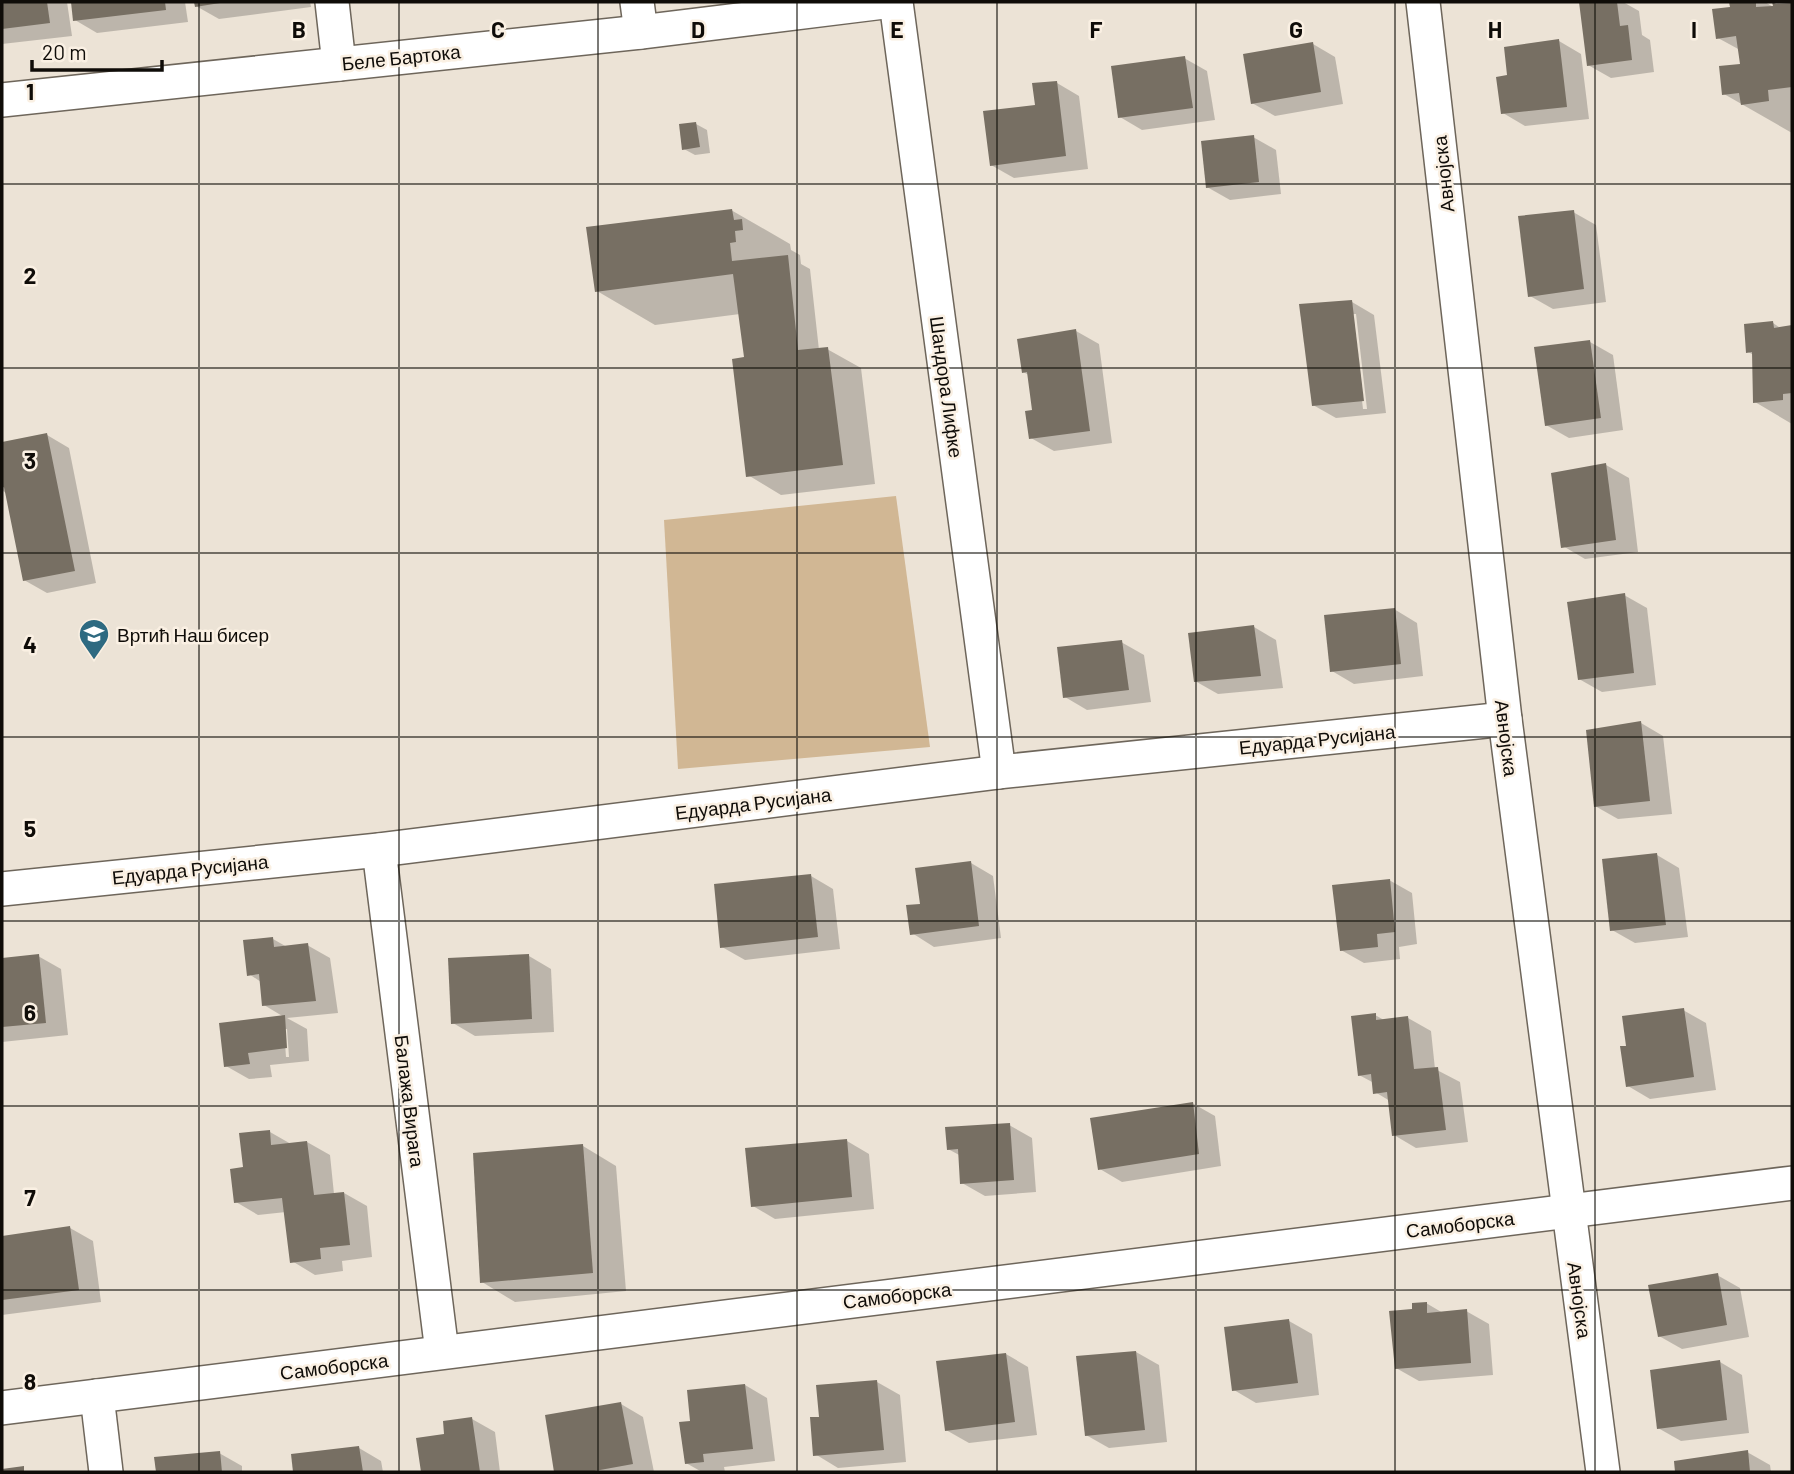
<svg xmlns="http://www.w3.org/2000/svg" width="1794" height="1474" font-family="Barlow,sans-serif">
  <rect width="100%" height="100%" fill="#ece3d6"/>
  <path fill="#d1b794" d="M896 496 930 747 678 769 664 520Z"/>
  <g fill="#0003" fill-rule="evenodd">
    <path d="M2 2H67L72 36 2 44Z"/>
    <path d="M72 2H185L188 22 97 33 75 20Z"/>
    <path d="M196 2H310L311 7 219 19 196 6Z"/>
    <path d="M1580 2H1623L1639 11 1642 35 1650 40 1654 72 1611 78 1588 65Z"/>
    <path d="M1731 2H1765L1775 8 1774 2 1792 3V133L1724 94 1742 65 1740 50 1718 38 1732 8Z"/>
    <path d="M1559 41 1581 54 1589 119 1525 126 1503 113 1509 77Z"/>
    <path d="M1313 44 1335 57 1343 104 1275 116 1252 103Z"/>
    <path d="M1184 58 1207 71 1215 120 1142 130 1120 117Z"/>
    <path d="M1057 83 1079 96 1088 169 1014 178 991 165Z"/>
    <path d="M696 124 707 130 710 153 695 155 684 149Z"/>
    <path d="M1253 137 1276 150 1281 194 1230 200 1207 187Z"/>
    <path d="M731 210 790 244 791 250 800 255 801 264 810 269 819 350 827 349 861 368 875 484 781 495 748 475 746 359 740 314 655 325 597 291Z"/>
    <path d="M1573 212 1596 225 1606 302 1553 309 1530 296Z"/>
    <path d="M1352 302 1374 315 1386 413 1336 418 1313 405ZM1352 314H1356L1367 409H1363Z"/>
    <path d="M1773 323 1782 329 1792 327V424L1755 402 1754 355 1748 352Z"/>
    <path d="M1076 331 1099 344 1112 443 1054 451 1031 438 1034 411 1029 375 1023 372Z"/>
    <path d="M1590 342 1613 355 1623 430 1569 438 1546 425Z"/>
    <path d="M47 435 69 448 96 583 47 593 24 580 7 494 2 490V444Z"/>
    <path d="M1606 465 1629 478 1638 552 1585 559 1563 546Z"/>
    <path d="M1624 595 1647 608 1656 685 1602 692 1579 679Z"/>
    <path d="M1394 609 1417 623 1423 676 1354 684 1332 671Z"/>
    <path d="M1254 627 1276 640 1283 688 1218 694 1195 681Z"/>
    <path d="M1121 642 1144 655 1151 702 1087 710 1065 697Z"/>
    <path d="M1641 723 1663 736 1672 814 1618 819 1595 806Z"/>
    <path d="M1657 855 1679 868 1688 937 1635 943 1612 930Z"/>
    <path d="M971 863 993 876 1001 938 934 947 912 933 922 905Z"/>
    <path d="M811 876 833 889 840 949 745 960 722 947Z"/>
    <path d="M1389 880 1412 893 1417 944 1399 947 1400 959 1364 963 1341 950Z"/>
    <path d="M273 939 287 947 307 945 330 958 338 1013 287 1018 307 1029 309 1061 270 1065 272 1077 249 1079 226 1066 284 1017 264 1005 261 982 249 974ZM284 1029H287L289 1057H286Z"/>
    <path d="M38 956 61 969 68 1035 2 1042V960Z"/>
    <path d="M529 956 551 969 554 1032 475 1036 453 1023Z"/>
    <path d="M1683 1010 1706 1023 1716 1090 1650 1099 1628 1086V1047Z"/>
    <path d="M1375 1015 1384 1020 1408 1018 1431 1031 1435 1069 1460 1082 1468 1142 1416 1148 1394 1135 1390 1101 1375 1092 1374 1083 1359 1075Z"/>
    <path d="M1192 1103 1215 1116 1221 1166 1122 1182 1100 1169Z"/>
    <path d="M1009 1125 1032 1138 1036 1192 985 1196 962 1183 961 1156 948 1149Z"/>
    <path d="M270 1132 291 1144 307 1142 330 1155 334 1194 344 1193 367 1206 372 1257 342 1261 343 1271 315 1275 292 1261 286 1212 258 1215 236 1202 245 1169Z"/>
    <path d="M847 1141 869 1154 874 1209 775 1219 753 1206Z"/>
    <path d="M583 1146 616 1166 626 1291 515 1302 482 1282Z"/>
    <path d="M70 1228 93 1241 101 1302 2 1315V1237Z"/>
    <path d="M1717 1275 1740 1288 1749 1337 1682 1349 1659 1336Z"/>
    <path d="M1426 1303 1443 1313 1466 1311 1489 1324 1493 1375 1419 1381 1396 1368 1414 1311Z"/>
    <path d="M1289 1321 1312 1334 1319 1395 1256 1403 1234 1390Z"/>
    <path d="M1136 1352 1159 1365 1167 1442 1109 1448 1086 1435Z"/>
    <path d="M1006 1354 1028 1367 1037 1435 969 1443 946 1430Z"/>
    <path d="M1720 1362 1742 1375 1749 1433 1681 1441 1658 1428Z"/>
    <path d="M877 1382 900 1395 906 1462 838 1468 815 1454Z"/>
    <path d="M745 1385 767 1398 775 1461 724 1467 725 1472H702L686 1463 692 1422Z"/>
    <path d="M621 1404 643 1417 654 1472H556L547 1416Z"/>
    <path d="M472 1419 495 1432 500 1472H423L418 1439 446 1435Z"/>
    <path d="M359 1448 381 1461 383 1472H295L293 1455Z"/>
    <path d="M1747 1452 1770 1465 1771 1472H1677L1676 1462Z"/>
    <path d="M219 1453 242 1466V1472H157L156 1459Z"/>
  </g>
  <g fill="#776f63">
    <path d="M2 2H47L50 23 2 29Z"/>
    <path d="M71 2H165L166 10 73 21Z"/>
    <path d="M194 2H220V3L195 7Z"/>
    <path d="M1579 2H1617L1620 26 1628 25 1632 60 1587 66Z"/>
    <path d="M1729 2H1756V7L1773 6 1772 2 1776 4 1792 3V87L1768 90 1769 101 1741 105 1739 93 1722 95 1719 66 1740 64 1736 36 1716 39 1712 9 1730 7Z"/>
    <path d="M1559 39 1567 107 1501 114 1496 77 1507 75 1504 47Z"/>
    <path d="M1313 42 1321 92 1251 104 1243 54Z"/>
    <path d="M1185 56 1193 108 1118 118 1111 66Z"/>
    <path d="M1057 81 1066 156 990 166 983 111 1035 105 1032 83Z"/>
    <path d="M696 122 700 147 682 150 679 124Z"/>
    <path d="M1254 135 1259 182 1206 188 1201 141Z"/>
    <path d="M732 209 734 220 742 219 743 230 735 231 736 242 730 243 732 261 788 255 798 350 828 347 843 465 746 477 732 359 744 357 733 274 595 292 586 227Z"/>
    <path d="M1574 210 1584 289 1528 297 1518 216Z"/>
    <path d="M1352 300 1364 401 1312 406 1299 304Z"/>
    <path d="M1773 321 1774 328 1792 325V393L1783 394V400L1753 403 1752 352 1746 353 1744 324Z"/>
    <path d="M1076 329 1090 431 1029 439 1025 411 1032 410 1027 372 1022 373 1017 339Z"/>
    <path d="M1590 340 1601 418 1545 426 1534 347Z"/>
    <path d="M47 433 75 571 23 581 4 487 2 488V442Z"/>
    <path d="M1606 463 1616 540 1561 548 1551 473Z"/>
    <path d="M1625 593 1634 673 1578 680 1567 602Z"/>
    <path d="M1395 608 1401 664 1330 672 1324 615Z"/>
    <path d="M1254 625 1261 676 1194 682 1188 633Z"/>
    <path d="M1122 640 1129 690 1063 698 1057 647Z"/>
    <path d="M1641 721 1650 801 1594 807 1586 730Z"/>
    <path d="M1657 853 1666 925 1610 931 1602 859Z"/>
    <path d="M971 861 979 926 910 935 906 905 920 904 915 868Z"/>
    <path d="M811 874 818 937 720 948 714 884Z"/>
    <path d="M1390 879 1395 932 1377 934 1378 947 1340 951 1332 885Z"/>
    <path d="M273 937 274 947 308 943 316 1001 262 1006 259 974 247 976 243 940Z"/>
    <path d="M39 954 46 1023 2 1027V958Z"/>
    <path d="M529 954 532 1019 451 1024 448 958Z"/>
    <path d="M1684 1008 1694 1077 1626 1087 1620 1046H1626L1622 1016Z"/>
    <path d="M1376 1013V1020L1408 1016 1414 1069 1438 1067 1446 1130 1392 1136 1387 1092 1373 1094 1371 1074 1358 1076 1351 1016Z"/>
    <path d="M285 1015 287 1048 248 1053 250 1064 224 1067 219 1023Z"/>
    <path d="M1193 1102 1199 1154 1098 1170 1090 1118Z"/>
    <path d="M1010 1123 1014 1180 960 1184 958 1149 947 1150 945 1127Z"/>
    <path d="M270 1130 271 1145 307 1141 314 1195 344 1192 350 1245 320 1248 321 1259 290 1263 282 1198 234 1203 230 1169 243 1167 239 1133Z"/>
    <path d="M847 1139 852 1197 751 1207 745 1148Z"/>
    <path d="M583 1144 593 1273 480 1283 473 1153Z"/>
    <path d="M70 1226 79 1290 2 1300V1236Z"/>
    <path d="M1718 1273 1727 1325 1658 1337 1648 1285Z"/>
    <path d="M1427 1302V1313L1467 1309 1471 1363 1395 1369 1389 1311 1412 1309V1303Z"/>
    <path d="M1289 1319 1298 1383 1232 1391 1224 1327Z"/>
    <path d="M1136 1351 1145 1430 1085 1436 1076 1356Z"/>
    <path d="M1006 1353 1015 1422 945 1431 936 1361Z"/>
    <path d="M1720 1360 1727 1420 1657 1429 1650 1370Z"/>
    <path d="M877 1380 884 1450 813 1456 810 1417H819L816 1385Z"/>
    <path d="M745 1384 753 1449 703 1454 704 1462 685 1464 679 1422 690 1421 687 1390Z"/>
    <path d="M621 1402 633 1464 589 1472H554L545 1415Z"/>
    <path d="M472 1417 480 1472H421L416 1438 444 1434 443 1421Z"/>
    <path d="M359 1446 363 1472H293L291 1454Z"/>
    <path d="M1748 1450 1750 1472H1675L1674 1461Z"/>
    <path d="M220 1451 222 1472H156L154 1457Z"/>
    <path d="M24 1466V1472H2V1469Z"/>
  </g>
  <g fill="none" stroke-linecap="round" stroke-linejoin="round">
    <g stroke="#6e665b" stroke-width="36">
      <g id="minor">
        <path d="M332 2 339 64"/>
        <path d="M637 2 641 32"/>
        <path d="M896 2 999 772"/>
        <path d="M1423 2 1505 719 1603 1472"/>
        <path d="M2 100 641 32 884 2"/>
        <path d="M379 850 442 1352"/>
        <path d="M2 889 379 850 999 772 1505 719"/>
        <path d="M97 1396 106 1472"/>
        <path d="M2 1408 1792 1183"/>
      </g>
    </g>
    <use href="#minor" stroke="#fff" stroke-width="33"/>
  </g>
  <path fill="none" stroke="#0f0c08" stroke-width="2" stroke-opacity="0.55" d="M199 2V1472M399 2V1472M598 2V1472M797 2V1472M997 2V1472M1196 2V1472M1395 2V1472M1595 2V1472M2 184H1792M2 368H1792M2 553H1792M2 737H1792M2 921H1792M2 1106H1792M2 1290H1792"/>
  <defs>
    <g id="school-pin" transform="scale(1.575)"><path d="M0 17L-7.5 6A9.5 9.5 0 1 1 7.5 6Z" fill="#2e6a81" stroke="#faf0e3"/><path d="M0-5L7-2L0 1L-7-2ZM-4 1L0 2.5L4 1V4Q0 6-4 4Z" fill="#fff"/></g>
  </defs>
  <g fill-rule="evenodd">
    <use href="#school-pin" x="94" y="634"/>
  </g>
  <g text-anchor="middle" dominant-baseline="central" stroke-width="5" stroke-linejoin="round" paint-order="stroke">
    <g font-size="19" fill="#0f0c08" stroke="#faf0e3">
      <text transform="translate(401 57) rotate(-6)">Беле Бартока</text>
      <text transform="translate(1443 174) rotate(-96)">Авнојска</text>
      <text transform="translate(947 387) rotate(82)">Шандора Лифке</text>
      <text transform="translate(1507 738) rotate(83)">Авнојска</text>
      <text transform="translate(1317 739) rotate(-6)">Едуарда Русијана</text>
      <text transform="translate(753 803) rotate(-7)">Едуарда Русијана</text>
      <text transform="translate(190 869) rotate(-6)">Едуарда Русијана</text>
      <text transform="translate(410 1101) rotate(83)">Балажа Вирага</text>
      <text transform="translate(1460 1224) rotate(-7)">Самоборска</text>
      <text transform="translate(897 1295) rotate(-7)">Самоборска</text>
      <text transform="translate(1580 1300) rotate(82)">Авнојска</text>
      <text transform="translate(334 1366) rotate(-7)">Самоборска</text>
    </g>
    <g font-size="19" fill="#0f0c08" stroke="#faf0e3" text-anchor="start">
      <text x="117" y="634">Вртић Наш бисер</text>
    </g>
  </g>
  <g font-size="23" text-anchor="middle" font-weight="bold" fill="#0f0c08" stroke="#faf0e3" stroke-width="5" stroke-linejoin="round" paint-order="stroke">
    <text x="299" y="38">B</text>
    <text x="498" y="38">C</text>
    <text x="698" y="38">D</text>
    <text x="897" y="38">E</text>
    <text x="1096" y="38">F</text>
    <text x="1296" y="38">G</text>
    <text x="1495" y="38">H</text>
    <text x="1694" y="38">I</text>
    <text x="30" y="100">1</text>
    <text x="30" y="284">2</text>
    <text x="30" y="469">3</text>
    <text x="30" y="653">4</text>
    <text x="30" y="837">5</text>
    <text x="30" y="1021">6</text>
    <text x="30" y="1206">7</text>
    <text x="30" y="1390">8</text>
  </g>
  <rect width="1794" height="1474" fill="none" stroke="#0f0c08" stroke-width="7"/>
  <path d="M32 60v10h130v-10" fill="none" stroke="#0f0c08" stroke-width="3.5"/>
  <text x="42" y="60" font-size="21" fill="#0f0c08" stroke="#faf0e3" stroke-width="5" paint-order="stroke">20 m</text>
</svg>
